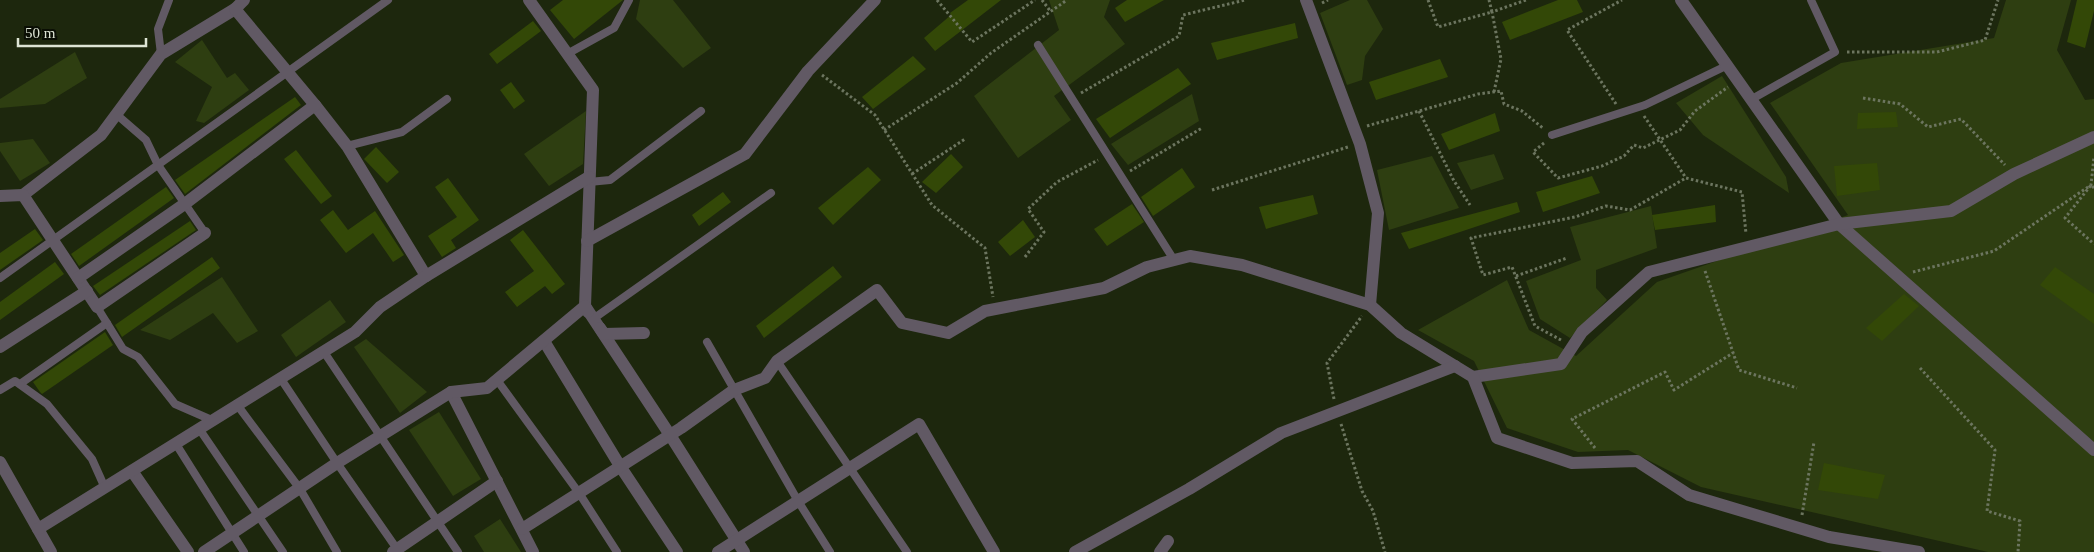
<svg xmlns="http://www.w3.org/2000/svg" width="2094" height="552" font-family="'Times New Roman',serif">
  <rect width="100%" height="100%" fill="#1d270d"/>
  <g fill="#2e3e11">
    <path d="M640 0H673L711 48 683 68 636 19Z"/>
    <path d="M1049 0H1110L1104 17 1125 44 1054 96 1071 120 1018 158 974 96 1059 30Z"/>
    <path d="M1350 0H1367L1383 29 1365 56 1362 80 1347 85 1320 13Z"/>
    <path d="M2006 0H2071L2057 50 2085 100 2094 99V552H1988L1701 487 1628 450 1578 452 1507 428 1474 361 1418 330 1507 280 1529 330 1576 356 1657 282 1848 215 1770 103 1841 63 1994 38Z"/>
    <path d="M202 40 227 78 235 73 249 90 204 123 196 121 212 87 175 62Z"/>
    <path d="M75 52 87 78 45 104 0 108V99Z"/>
    <path d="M1722 76 1786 177 1789 193 1703 135 1676 103Z"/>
    <path d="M1192 94 1199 121 1128 165 1111 144Z"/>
    <path d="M586 111 583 164 549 186 524 154Z"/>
    <path d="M33 139 50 163 20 181 0 151V143Z"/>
    <path d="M1494 154 1504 179 1471 190 1457 163Z"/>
    <path d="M1432 156 1459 208 1389 230 1377 170Z"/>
    <path d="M1651 206 1657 248 1596 270V288L1607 300 1570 338 1540 319 1526 281 1581 260 1570 227Z"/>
    <path d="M222 277 258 331 237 343 213 313 170 340 140 330Z"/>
    <path d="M330 300 346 322 296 357 281 335Z"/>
    <path d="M366 339 427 392 400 413 354 347Z"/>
    <path d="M439 412 481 479 453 496 409 430Z"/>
    <path d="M500 519 521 552H484L474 536Z"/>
  </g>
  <g fill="#334807">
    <path d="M563 0H623L574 39 550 10Z"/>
    <path d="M968 0H1001L935 51 924 38 951 15 950 13Z"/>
    <path d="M1127 0H1164L1125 22 1115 8Z"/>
    <path d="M1558 0H1577L1583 12 1510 40 1502 22Z"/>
    <path d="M2077 0H2094V11L2085 48 2067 42Z"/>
    <path d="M533 21 541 31 497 64 489 54Z"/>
    <path d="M1295 23 1298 38 1217 60 1211 43Z"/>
    <path d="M913 56 926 69 873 109 862 97Z"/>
    <path d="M1440 59 1448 77 1376 100 1369 82Z"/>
    <path d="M1178 68 1191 84 1110 138 1096 119Z"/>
    <path d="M511 82 525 101 514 109 500 90Z"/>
    <path d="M295 97 301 105 185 194 175 180Z"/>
    <path d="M1896 112 1898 127 1857 129 1858 113Z"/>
    <path d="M1495 113 1500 131 1449 150 1441 134Z"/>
    <path d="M376 147 399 172 387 183 364 159Z"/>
    <path d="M296 150 332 196 321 204 284 159Z"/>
    <path d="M951 154 963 167 936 193 922 182Z"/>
    <path d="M1877 163 1880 190 1837 196 1834 166Z"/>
    <path d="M868 167 881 180 833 225 818 208Z"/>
    <path d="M1182 168 1195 187 1153 216 1141 197Z"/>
    <path d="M1592 176 1600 193 1543 212 1536 192Z"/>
    <path d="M448 178 479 220 451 240 456 248 442 257 428 236 457 217 435 187Z"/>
    <path d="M166 187 174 198 79 266 71 254Z"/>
    <path d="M723 192 731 202 699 226 692 215Z"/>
    <path d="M1313 195 1318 214 1266 229 1259 207Z"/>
    <path d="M1517 202 1520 212 1409 249 1401 233Z"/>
    <path d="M1132 204 1144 222 1107 246 1094 229Z"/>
    <path d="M1715 205 1716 222 1655 230 1652 215Z"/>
    <path d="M333 210 348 230 375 211 404 255 393 262 373 233 346 253 320 220Z"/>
    <path d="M1023 220 1035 237 1010 256 998 242Z"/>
    <path d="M190 221 196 230 100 295 93 286Z"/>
    <path d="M35 229 43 240 0 270V253Z"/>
    <path d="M523 230 565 284 552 294 545 286 517 307 505 292 534 271 510 240Z"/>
    <path d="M212 257 220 268 122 337 115 325Z"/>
    <path d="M55 262 64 274 0 320V302Z"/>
    <path d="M833 266 842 277 764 338 756 326Z"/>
    <path d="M2055 267 2094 294V324L2040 285Z"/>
    <path d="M1904 294 1919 306 1882 341 1866 328Z"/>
    <path d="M105 332 113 345 42 394 40 392 33 382Z"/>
    <path d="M1824 463 1885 475 1878 499 1818 490Z"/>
  </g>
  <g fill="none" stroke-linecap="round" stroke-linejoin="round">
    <g stroke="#6c755f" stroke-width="3" stroke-dasharray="2.5 2.5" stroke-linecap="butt">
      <path d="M937 0 972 42 1035 0"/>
      <path d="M1042 0 1051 12"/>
      <path d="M1428 0 1438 27 1492 12 1489 0"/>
      <path d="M1322 3 1328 0"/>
      <path d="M1847 52H1937L1985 40 1998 0"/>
      <path d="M822 75 875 115 932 205 985 248 993 297"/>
      <path d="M1494 92 1501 59 1492 12 1526 0"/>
      <path d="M1081 93 1179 36 1183 15 1245 0"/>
      <path d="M1863 98 1900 104 1928 127 1961 119 2005 165"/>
      <path d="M1616 104 1567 30 1622 0"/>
      <path d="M1419 111 1454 181 1470 205"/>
      <path d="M1644 116 1686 178 1742 192 1746 234"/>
      <path d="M1367 126 1478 94 1501 91 1504 104 1522 111 1544 129"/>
      <path d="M884 130 957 83 991 53 1067 0"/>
      <path d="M1544 143 1533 152 1558 178 1602 166 1624 156 1634 145 1643 148 1680 130 1695 111 1728 87"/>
      <path d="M1130 171 1202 128"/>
      <path d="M912 174 965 139"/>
      <path d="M2094 188 2091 185 2065 218 2094 244"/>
      <path d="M1212 190 1348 147"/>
      <path d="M1025 257 1044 232 1028 209 1057 182 1098 160"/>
      <path d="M1705 271 1739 370 1797 388"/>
      <path d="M1913 272 1994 251 2091 185 2094 157"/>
      <path d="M1516 276 1567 258"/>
      <path d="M1561 340 1535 326 1512 267 1483 275 1471 238 1575 217 1606 206 1630 210 1686 178"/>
      <path d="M1920 368 1995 450 1987 511 2020 521 2018 552"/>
      <path d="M1334 399 1327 363 1362 316"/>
      <path d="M1341 424 1362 491 1373 511 1385 552"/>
      <path d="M1595 448 1572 419 1665 372 1674 390 1733 353"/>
      <path d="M1802 515 1814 442"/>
    </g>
    <g stroke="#615964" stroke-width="8">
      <path d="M1038 45 1174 260"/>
      <path d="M161 54 158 29 169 0"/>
      <path d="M567 54 614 28 629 0"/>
      <path d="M1752 99 1835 52 1811 0"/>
      <path d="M116 114 146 140 158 165 205 233"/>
      <path d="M1552 135 1645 105 1728 65"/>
      <path d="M347 146 402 132 447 99"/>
      <path d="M589 182 610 180 701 111"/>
      <path d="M0 278 388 0"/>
      <path d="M97 307 123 349 138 357 175 404 214 421"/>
      <path d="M593 319 771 193"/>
      <path d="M707 342 798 501 830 552"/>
      <path d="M324 352 458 552"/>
      <path d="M777 361 907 552"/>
      <path d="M281 379 337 463 397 549"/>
      <path d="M497 380 579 493 617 552"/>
      <path d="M20 384 107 323"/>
      <path d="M0 390 15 381 47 404 92 459 105 488"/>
      <path d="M238 406 300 489 337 552"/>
      <path d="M200 430 283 552"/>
      <path d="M176 444 244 552"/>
    </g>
    <g stroke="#615964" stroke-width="12">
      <path d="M529 0 593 90 585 306 670 435 744 552"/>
      <path d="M1306 0 1360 144 1378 213 1370 305"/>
      <path d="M1681 0 1839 224 2094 450"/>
      <path d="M315 105 347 146 426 276"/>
      <path d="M23 195 101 135 161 54 235 9"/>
      <path d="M0 196 23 195 97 307 205 233"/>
      <path d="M587 241 745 154 808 71 875 0"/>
      <path d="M78 278 186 203 315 105 235 9 244 0"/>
      <path d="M600 328 604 334 644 333"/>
      <path d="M544 341 620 466 677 552"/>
      <path d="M0 347 87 291"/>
      <path d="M1473 377 1561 364 1582 332 1649 272 1839 224 1951 211 2014 174 2094 137"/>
      <path d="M451 392 533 552"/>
      <path d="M0 462 51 552"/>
      <path d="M132 471 188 552"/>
      <path d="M38 529 355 332 380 307 426 276 589 177"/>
      <path d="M522 529 681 428 734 390 765 378 777 361 877 290 902 323 948 333 985 311 1104 288 1147 267 1190 256 1242 265 1370 305 1401 333 1473 377 1497 438 1572 463 1637 461 1689 495 1829 537 1919 552"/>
      <path d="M204 552 337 463 451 392 487 388 585 306 588 312"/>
      <path d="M393 552 497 481"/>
      <path d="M718 552 919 424 994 552"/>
      <path d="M1075 552 1189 489 1281 433 1455 366"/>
      <path d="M1160 552 1168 541"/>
    </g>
  </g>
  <path d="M18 38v8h128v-8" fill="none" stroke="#dde4d4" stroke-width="2.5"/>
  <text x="25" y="38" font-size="15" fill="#dde4d4" stroke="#0a0e04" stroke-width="4" paint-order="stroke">50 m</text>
</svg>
